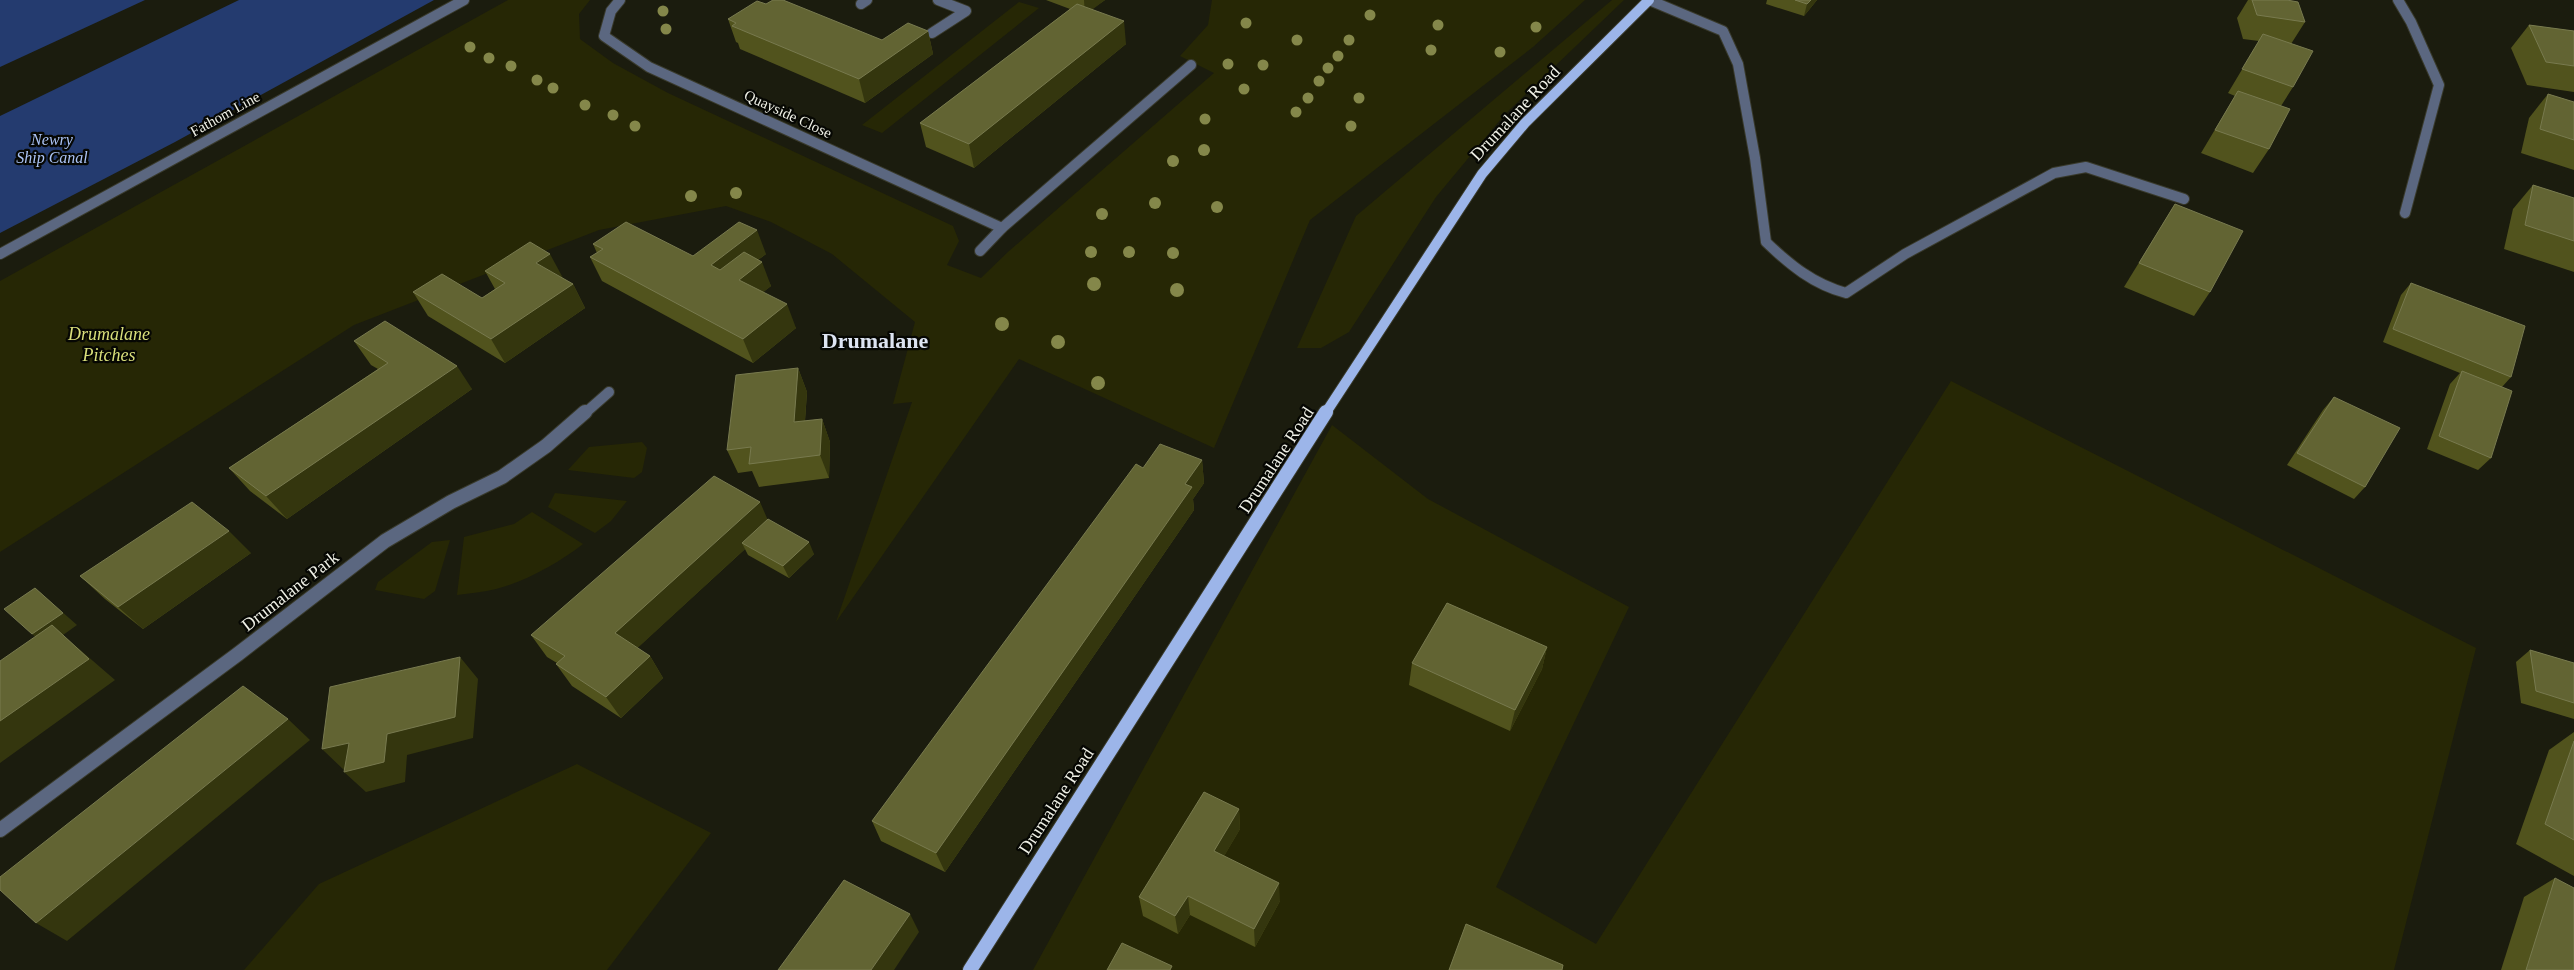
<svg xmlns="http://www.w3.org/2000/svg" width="2574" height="970" font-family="'Times New Roman',serif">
  <rect width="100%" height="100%" fill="#1b1c0e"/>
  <g fill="#262705">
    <path d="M508 0H590L579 14 580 39 613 63 668 93 953 226 959 241 947 265 981 278 1009 251 1214 73 1180 56 1208 25 1212 0H1585L1533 47 1310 220 1214 448 1019 359 836 622 912 402 893 404 915 322 832 254 771 222 726 206 599 230 354 325 0 552V281Z"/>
    <path d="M1612 0H1624L1505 114 1436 197 1349 332 1321 348H1297L1356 216Z"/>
    <path d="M1019 2 1039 8 882 133 862 125Z"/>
    <path d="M1951 381 2476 648 2394 970H1033L1332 425 1428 499 1629 607 1496 887 1596 944Z"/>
    <path d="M642 442 647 448 642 472 634 478 568 470 589 447Z"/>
    <path d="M555 493 627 501 611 521 595 533 548 507Z"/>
    <path d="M532 512 583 544C560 562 525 582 496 589 484 592 470 593 457 595L464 537 514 524Z"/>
    <path d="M450 540 435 591 424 599 375 590 378 582 432 542Z"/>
    <path d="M577 764 711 833 607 970H244L319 884Z"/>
  </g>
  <g fill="#243b6f">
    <path d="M0 0H145L0 67Z"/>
    <path d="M239 0H434L175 142 0 233V116Z"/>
  </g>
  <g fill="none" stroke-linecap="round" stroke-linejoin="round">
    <g stroke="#393a2c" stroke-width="12">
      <g id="minor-far1">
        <path d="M620 0 611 11 604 36 649 67 1002 228"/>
        <path d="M1649 0 1723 31 1738 64 1755 158 1766 242C1790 265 1813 284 1846 293L1905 254 2054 173 2086 167 2184 199"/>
        <path d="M2398 0 2411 22 2439 85 2405 213"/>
        <path d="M861 4 867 0"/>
        <path d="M932 33 966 11 938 0"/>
        <path d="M980 251 1002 228 1191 65"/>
        <path d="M0 254 464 0"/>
        <path d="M584 414 609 392"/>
      </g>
    </g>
    <g stroke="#393a2c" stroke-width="16">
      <path id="minor" d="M0 830 238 654 385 541 451 502 502 477 546 446 585 412"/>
    </g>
    <g stroke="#393a2c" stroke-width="12">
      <path id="major-far1" d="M1325 414 1482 174 1525 123 1649 0"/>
    </g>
    <g stroke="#393a2c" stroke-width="16">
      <path id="major" d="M970 970 1326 412"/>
    </g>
    <use href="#minor-far1" stroke="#5b6780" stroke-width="10"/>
    <use href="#minor" stroke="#5b6780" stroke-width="14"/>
    <use href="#major-far1" stroke="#9cb5e9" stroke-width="10"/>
    <use href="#major" stroke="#9cb5e9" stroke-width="14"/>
  </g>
  <g fill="#84874a">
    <circle cx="663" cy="11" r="5.5"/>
    <circle cx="1370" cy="15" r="5.5"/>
    <circle cx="1246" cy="23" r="5.5"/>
    <circle cx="1438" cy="25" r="5.5"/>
    <circle cx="1536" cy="27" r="5.5"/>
    <circle cx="666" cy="29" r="5.5"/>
    <circle cx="1297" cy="40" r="5.5"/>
    <circle cx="1349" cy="40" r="5.5"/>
    <circle cx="470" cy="47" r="5.5"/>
    <circle cx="1431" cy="50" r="5.5"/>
    <circle cx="1500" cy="52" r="5.5"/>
    <circle cx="1338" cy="56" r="5.5"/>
    <circle cx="489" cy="58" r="5.5"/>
    <circle cx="1228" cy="64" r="5.5"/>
    <circle cx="1263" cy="65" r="5.5"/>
    <circle cx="511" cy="66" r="5.5"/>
    <circle cx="1328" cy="68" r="5.5"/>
    <circle cx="537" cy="80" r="5.5"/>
    <circle cx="1319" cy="81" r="5.5"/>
    <circle cx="553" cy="88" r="5.5"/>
    <circle cx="1244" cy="89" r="5.5"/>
    <circle cx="1308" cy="98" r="5.5"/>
    <circle cx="1359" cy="98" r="5.5"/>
    <circle cx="585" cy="105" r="5.5"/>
    <circle cx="1296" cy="112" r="5.5"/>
    <circle cx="613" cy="115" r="5.5"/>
    <circle cx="1205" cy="119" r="5.5"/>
    <circle cx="635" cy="126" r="5.5"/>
    <circle cx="1351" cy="126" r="5.5"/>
    <circle cx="1204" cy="150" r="6"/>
    <circle cx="1173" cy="161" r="6"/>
    <circle cx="736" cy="193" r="6"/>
    <circle cx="691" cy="196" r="6"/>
    <circle cx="1155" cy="203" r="6"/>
    <circle cx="1217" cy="207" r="6"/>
    <circle cx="1102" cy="214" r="6"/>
    <circle cx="1091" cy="252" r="6"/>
    <circle cx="1129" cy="252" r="6"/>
    <circle cx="1173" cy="253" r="6"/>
    <circle cx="1094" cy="284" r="7"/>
    <circle cx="1177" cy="290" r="7"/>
    <circle cx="1002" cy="324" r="7"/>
    <circle cx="1058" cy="342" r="7"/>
    <circle cx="1098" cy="383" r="7"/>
  </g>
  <g fill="#51531d">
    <path d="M1046 0H1105L1092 9 1126 44 974 168 926 147 920 123 1070 9Z"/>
    <path d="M1767 0H1817L1804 16 1766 4Z"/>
    <path d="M2248 0H2287L2305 22 2291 44 2293 87 2281 106 2269 149 2253 173 2201 153 2235 96 2228 93 2259 41 2243 39 2237 18Z"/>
    <path d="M766 4 882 40 928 31 933 54 865 103 740 49 738 43 736 42 728 19Z"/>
    <path d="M2529 25 2574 31V92L2527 85 2511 48Z"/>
    <path d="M2548 94 2574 102V170L2521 153 2529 118Z"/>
    <path d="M2533 185 2574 198V272L2504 249 2513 209Z"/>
    <path d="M2175 204 2210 292 2194 316 2124 287Z"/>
    <path d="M593 244 693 256 766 254 758 260 771 286 763 292 796 328 753 363 602 281 590 257 597 253Z"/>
    <path d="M485 271 562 278 573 284 585 308 505 363 428 316 413 292 482 298 495 289Z"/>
    <path d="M2411 283 2511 377 2502 387 2491 458 2478 470 2427 449 2450 384 2460 373 2383 342 2401 295Z"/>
    <path d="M354 341 472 389 287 519 250 491 229 468 378 369 371 365Z"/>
    <path d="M798 368 807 392 805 421 822 419 830 442 829 478 759 487 752 471 738 473 727 450Z"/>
    <path d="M2334 397 2365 487 2354 499 2287 465 2323 410Z"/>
    <path d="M1202 460 1204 483 1193 499 1194 510 945 872 881 841 872 821 1143 468Z"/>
    <path d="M767 520 814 554 789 578 748 555 745 549 637 648 650 656 663 678 621 718 572 686 556 664 557 663 547 657 531 635Z"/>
    <path d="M251 553 143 629 105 599 80 576Z"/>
    <path d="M1547 647 1542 669 1510 731 1409 685 1412 663Z"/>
    <path d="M2530 650 2574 663V719L2521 703 2516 662Z"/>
    <path d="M2574 732V876L2516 844 2549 750Z"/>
    <path d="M1239 809 1240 829 1224 856 1280 901 1255 947 1190 915 1178 934 1143 916 1139 897Z"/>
    <path d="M2555 878 2574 970H2501L2524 897Z"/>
  </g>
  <g fill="#34360e">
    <path d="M1084 0H1105L1085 15Z"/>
    <path d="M1811 0H1817L1804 16 1807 4Z"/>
    <path d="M1124 21 1126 44 974 168 969 144Z"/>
    <path d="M928 31 933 54 865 103 859 79Z"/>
    <path d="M757 230 766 254 720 289 711 265Z"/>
    <path d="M550 254 563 278 536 263Z"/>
    <path d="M762 262 771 286 749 304 739 280Z"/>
    <path d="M573 284 585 308 505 363 491 339Z"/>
    <path d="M787 304 796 328 753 363 743 339Z"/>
    <path d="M457 366 472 389 287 519 266 496Z"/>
    <path d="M798 368 807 392 803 446 794 422Z"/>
    <path d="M822 419 830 442 829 478 820 455Z"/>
    <path d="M1202 460 1204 483 1193 499 1194 510 945 872 936 853 1185 484Z"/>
    <path d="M760 502 770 525 742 543 745 549 630 655 615 633Z"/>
    <path d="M229 531 251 553 143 629 118 607Z"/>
    <path d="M809 542 814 554 789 578 783 566Z"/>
    <path d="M35 588 77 625 63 635 115 680 0 763V721L46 646 32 634Z"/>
    <path d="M1547 647 1542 669 1510 731 1515 710Z"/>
    <path d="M650 656 663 678 621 718 606 697Z"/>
    <path d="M460 657 478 679 473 738 407 755 405 782 366 792 344 772 387 734Z"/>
    <path d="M288 719 310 740 67 941 36 923Z"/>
    <path d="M349 743 370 764 344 770 322 749Z"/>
    <path d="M1239 809 1240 829 1216 870 1214 851Z"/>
    <path d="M1279 883 1280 901 1255 947 1254 929Z"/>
    <path d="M1188 896 1190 915 1178 934 1175 916Z"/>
    <path d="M910 914 919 932 894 970H871Z"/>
  </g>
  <g fill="#626433" stroke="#787a4f">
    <path d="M773 0H783L882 40 908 23 928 31 859 79 732 26 736 23 728 19 757 1 766 4Z"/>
    <path d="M1795 0H1811L1807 4Z"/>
    <path d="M2252 0H2287L2298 2 2305 22 2257 15Z"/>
    <path d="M1077 4 1124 21 969 144 920 123Z"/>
    <path d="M2529 25 2574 31V66L2546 62Z"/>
    <path d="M2263 34 2313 51 2293 87 2242 69Z"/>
    <path d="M2238 91 2290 109 2269 149 2215 130Z"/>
    <path d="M2548 94 2574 102V140L2540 129Z"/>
    <path d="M2533 185 2574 198V241L2525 225Z"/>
    <path d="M2175 204 2243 231 2210 292 2139 263Z"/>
    <path d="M626 222 693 256 739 222 757 230 711 265 720 270 744 252 762 262 739 280 787 304 743 339 590 257 603 249 593 244Z"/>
    <path d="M530 242 550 254 536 263 573 284 491 339 413 292 442 274 482 298 505 283 485 271Z"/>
    <path d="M2411 283 2525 326 2511 377 2393 329Z"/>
    <path d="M385 321 457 366 266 496 229 468 388 363 354 341Z"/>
    <path d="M798 368 794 422 822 419 820 455 749 464 751 447 727 450 736 375Z"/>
    <path d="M2462 371 2512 391 2491 458 2439 436Z"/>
    <path d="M2334 397 2400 428 2365 487 2297 453Z"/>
    <path d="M1160 444 1202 460 1185 484 1192 487 936 853 872 821 1136 464 1143 468Z"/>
    <path d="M714 476 760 502 615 633 650 656 606 697 556 664 565 656 531 635Z"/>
    <path d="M192 502 229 531 118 607 80 576Z"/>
    <path d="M768 519 809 542 783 566 742 543Z"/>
    <path d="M35 588 63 613 32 634 4 609Z"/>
    <path d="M1447 603 1547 647 1515 710 1412 663Z"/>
    <path d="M52 625 89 659 0 721V661Z"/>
    <path d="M2530 650 2574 663V703L2536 691Z"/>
    <path d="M460 657 455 717 387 734 384 762 344 772 349 743 322 749 330 687Z"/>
    <path d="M243 686 288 719 36 923 0 890V877Z"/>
    <path d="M2574 741V840L2545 824Z"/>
    <path d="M1204 792 1239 809 1214 851 1279 883 1254 929 1188 896 1175 916 1139 897Z"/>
    <path d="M2555 878 2574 888V970H2526Z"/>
    <path d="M844 880 910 914 871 970H778Z"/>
    <path d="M1466 924 1563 965 1562 970H1449Z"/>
    <path d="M1122 943 1172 966 1170 970H1107Z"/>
  </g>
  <g text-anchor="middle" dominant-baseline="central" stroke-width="4.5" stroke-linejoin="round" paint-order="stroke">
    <g font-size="15" fill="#eff0e6" stroke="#060703">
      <text transform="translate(225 114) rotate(-29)">Fathom Line</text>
      <text transform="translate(788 114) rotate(25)">Quayside Close</text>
    </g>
    <g font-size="16" font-style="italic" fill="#acc4f6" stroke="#060703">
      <text x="52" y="139">Newry<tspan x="52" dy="18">Ship Canal</tspan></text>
    </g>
    <g font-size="18" fill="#eff0e6" stroke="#060703">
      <text transform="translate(1515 113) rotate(-47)">Drumalane Road</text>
      <text transform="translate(1276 460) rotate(-57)">Drumalane Road</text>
      <text transform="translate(290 591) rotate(-38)">Drumalane Park</text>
      <text transform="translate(1056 801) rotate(-57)">Drumalane Road</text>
    </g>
    <g font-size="18" font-style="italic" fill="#d9df7b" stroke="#060703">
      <text x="109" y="334">Drumalane<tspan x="109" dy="21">Pitches</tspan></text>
    </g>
    <g font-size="22" font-weight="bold" fill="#dde4f2" stroke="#060703">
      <text x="875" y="340">Drumalane</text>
    </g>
  </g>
</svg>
